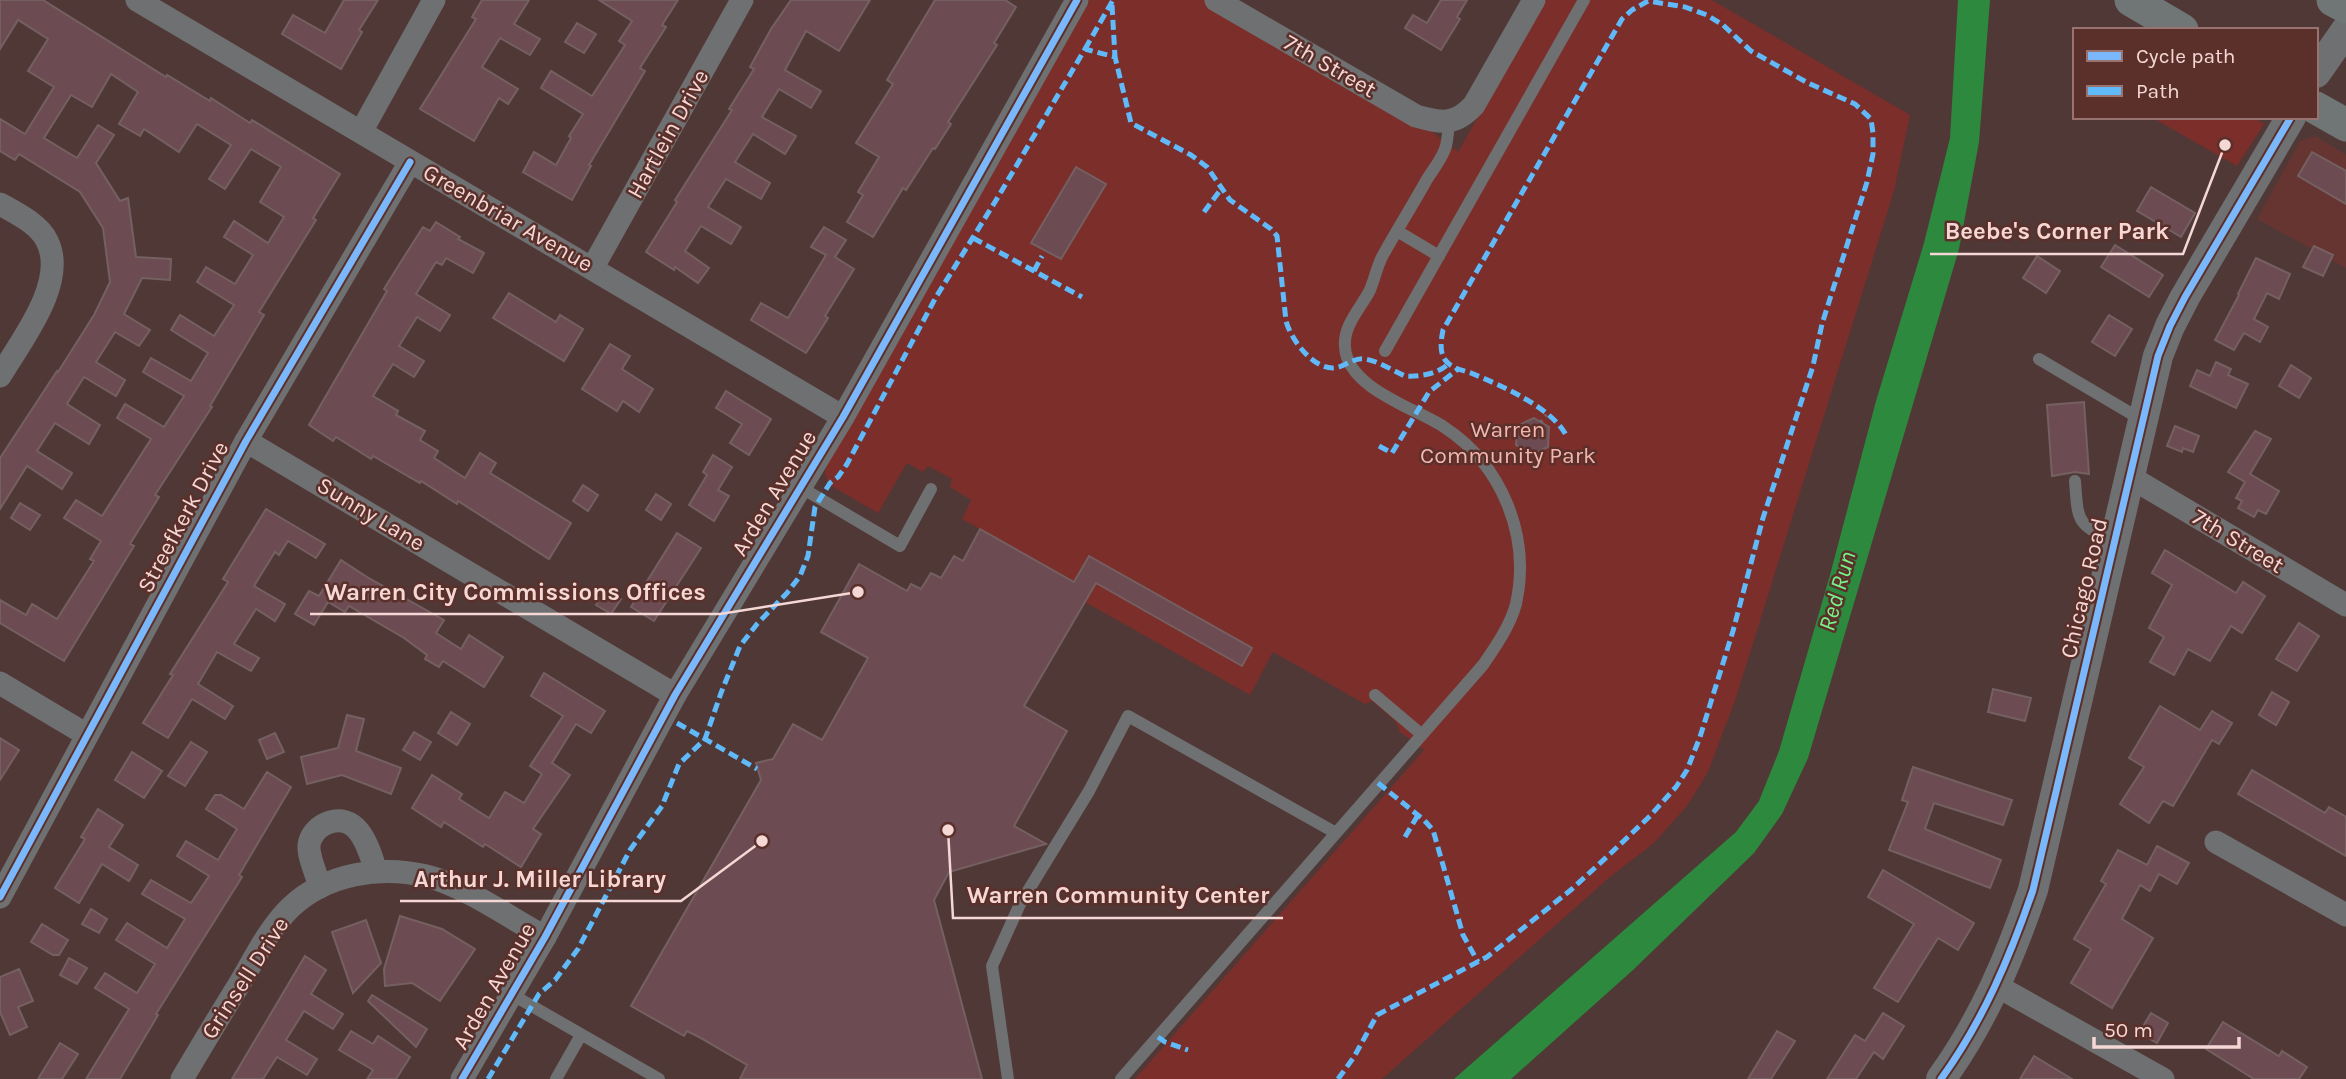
<svg xmlns="http://www.w3.org/2000/svg" width="2346" height="1079" font-family="Karla,sans-serif">
  <rect width="100%" height="100%" fill="#503836"/>
  <path fill="#663531" d="M2316 136 2346 155V268L2257 219 2300 141Z"/>
  <g fill="#7b2e2a">
    <path d="M1089 0H1207L1421 123 1458 152 1545 0H1712L1910 115 1894 191 1735 701 1708 772 1687 806 1654 843 1610 877 1382 1079H1135L1424 750 1400 732 1395 721 1372 701 1365 704 1273 652 1250 695 1085 602 1091 591 962 519 971 500 950 487 952 479 928 466 923 472 907 463 878 513 828 484 825 473 826 464Z"/>
    <path d="M2151 117H2253L2264 124 2237 166Z"/>
  </g>
  <path fill="#2d893e" d="M1958 0H1990L1979 142 1959 249 1808 758 1782 814 1754 853 1633 970 1511 1079H1454L1736 832 1759 801 1779 751 1830 575 1876 401 1924 243 1950 138Z"/>
  <g fill="#6c4c52" stroke="#756061" stroke-width="2">
    <path d="M0 0H43L166 77 167 75 210 101 211 98 250 123 252 120 340 174 313 218 316 220 259 312 264 315 210 406 212 407 155 495 159 497 130 544 134 546 64 661 0 623V600L26 615 32 604 57 619 94 561 90 559 101 541 64 518 76 500 102 516 151 439 117 418 125 404 164 427 184 396 143 372 151 358 191 381 208 353 171 330 180 315 214 336 234 305 197 282 206 267 235 284 253 255 224 237 234 221 268 243 284 217 260 202 281 167 251 149 225 189 209 179 231 145 197 124 179 152 144 129 140 136 119 124 138 92 111 74 92 107 71 95 44 138 77 158 98 125 114 135 96 163 120 201 128 198 136 257 171 259 170 280 142 278 124 314 150 330 139 346 115 332 96 362 125 380 116 396 84 377 67 404 100 425 89 444 55 423 37 451 72 473 62 489 27 466 0 509V458L57 371 58 372 94 315 110 282 103 228 80 192 19 154 15 160 0 151V119L25 134 54 87 28 71 48 39 18 20 0 49Z"/>
    <path d="M344 0H378L359 30 362 32 341 69 282 34 293 15 325 33Z"/>
    <path d="M482 0H529L514 24 540 39 530 55 500 38 482 67 518 89 508 104 499 98 474 141 420 109 476 19 472 17Z"/>
    <path d="M599 0H678L662 25 666 27 640 68 645 71 589 165 591 166 572 200 523 172 534 152 556 165 571 138 569 136 583 114 541 88 551 71 592 96 625 45 619 41 632 21Z"/>
    <path d="M791 0H870L839 51 806 31 785 70 821 91 811 108 779 89 762 117 796 136 785 154 753 134 735 162 770 183 761 199 726 179 708 207 741 227 731 244 701 226 685 251 709 268 698 283 675 267 674 270 646 252 677 202 675 200 732 110 729 109 754 69 750 67 771 29Z"/>
    <path d="M935 0H1005L1016 7 994 43 997 45 948 122 951 124 935 149 933 148 906 190 903 188 873 237 847 222 863 195 858 192 879 157 856 143 893 84 887 80Z"/>
    <path d="M1441 0H1467L1457 17 1460 19 1441 50 1405 28 1413 15 1427 23Z"/>
    <path d="M577 23 596 34 584 53 565 42Z"/>
    <path d="M2312 152 2346 171V204L2298 176Z"/>
    <path d="M1076 167 1106 184 1061 259 1031 243Z"/>
    <path d="M2151 187 2195 213 2181 237 2137 211Z"/>
    <path d="M436 222 460 237 458 239 484 253 473 273 446 258 442 265 436 262 416 294 450 315 440 331 417 317 399 346 424 361 414 377 393 364 373 396 398 411 396 415 425 431 420 440 438 451 434 458 465 478 480 453 496 463 490 473 571 523 549 559 458 501 457 504 421 481 420 483 373 456 371 459 336 437 333 441 309 425 387 291 384 289 402 260 423 227 430 231Z"/>
    <path d="M824 227 846 240 835 257 854 269 825 316 828 318 806 353 751 320 761 303 788 318 826 255 811 247Z"/>
    <path d="M2115 245 2163 275 2149 297 2101 267Z"/>
    <path d="M2314 246 2333 255 2323 276 2303 267Z"/>
    <path d="M2037 256 2060 271 2046 293 2023 278Z"/>
    <path d="M2256 258 2290 274 2279 299 2267 293 2254 319 2268 327 2260 342 2244 333 2234 350 2215 340 2239 295 2238 294Z"/>
    <path d="M509 293 556 322 560 315 583 329 564 361 493 318Z"/>
    <path d="M2109 315 2132 329 2115 356 2092 342Z"/>
    <path d="M610 344 630 356 622 369 653 389 639 412 623 401 617 411 582 389Z"/>
    <path d="M2216 362 2231 369 2228 375 2248 384 2236 408 2190 386 2197 370 2210 376Z"/>
    <path d="M2291 365 2311 378 2299 398 2279 386Z"/>
    <path d="M726 391 771 419 749 455 730 443 742 424 716 408Z"/>
    <path d="M2084 402 2089 474 2075 472 2052 476 2047 405Z"/>
    <path d="M1534 418 1549 427 1548 447 1531 455 1516 445 1517 426Z"/>
    <path d="M2175 426 2199 436 2193 452 2183 448 2182 452 2167 446Z"/>
    <path d="M2255 431 2271 439 2250 474 2279 491 2266 514 2258 510 2254 517 2238 508 2242 501 2236 498 2245 482 2228 472Z"/>
    <path d="M713 455 732 467 718 490 729 496 714 521 689 505 707 475 703 472Z"/>
    <path d="M583 485 598 495 588 511 573 501Z"/>
    <path d="M656 494 671 504 661 520 646 510Z"/>
    <path d="M20 503 40 515 30 530 11 518Z"/>
    <path d="M266 509 325 544 316 558 288 541 279 555 275 552 254 586 285 604 275 621 256 609 234 644 259 658 251 671 217 652 198 684 233 706 225 719 192 699 168 738 143 723 173 675 170 674 228 582 223 579Z"/>
    <path d="M980 529 1074 582 1089 556 1252 648 1242 666 1096 583 1024 706 1067 731 1014 826 1046 844 949 872 934 900 982 1079H740L747 1065 697 1036 687 1031 684 1036 631 1006 761 780 756 763 773 759 793 724 822 740 868 658 821 632 859 564 907 591 911 584 921 589 931 573 941 578 954 556 963 561Z"/>
    <path d="M677 533 701 548 654 621 631 607Z"/>
    <path d="M2165 550 2236 593 2243 582 2265 596 2242 633 2231 626 2210 661 2188 649 2174 675 2150 662 2164 637 2149 628 2172 585 2152 573Z"/>
    <path d="M341 560 367 577 444 620 436 633 461 649 469 635 503 657 484 687 443 661 439 667 425 659 427 655 404 638 349 606 345 612 328 602 314 625 295 614 309 591 319 596Z"/>
    <path d="M606 589 621 599 611 614 596 605Z"/>
    <path d="M2299 623 2319 636 2297 671 2276 659Z"/>
    <path d="M544 673 605 711 591 733 576 724 552 763 570 775 533 829 541 834 521 867 485 844 483 847 444 822 441 827 412 808 432 775 462 794 459 799 489 818 505 792 524 803 542 774 530 766 563 716 531 696Z"/>
    <path d="M1993 689 2031 698 2025 721 1988 712Z"/>
    <path d="M2272 692 2289 702 2276 725 2259 715Z"/>
    <path d="M2160 706 2200 730 2212 711 2232 723 2219 744 2212 740 2173 806 2163 801 2149 823 2120 804 2144 767 2129 758Z"/>
    <path d="M451 712 470 724 457 745 438 733Z"/>
    <path d="M347 715 364 719 356 751 401 768 391 794 342 775 307 784 301 757 338 748Z"/>
    <path d="M414 732 431 742 420 760 403 750Z"/>
    <path d="M275 733 284 752 267 759 259 740Z"/>
    <path d="M0 738 19 750 0 780Z"/>
    <path d="M191 742 207 752 185 786 168 776Z"/>
    <path d="M132 752 162 771 144 798 115 780Z"/>
    <path d="M1913 767 2012 800 2003 825 1934 803 1925 829 2001 860 1990 888 1889 850 1908 802 1902 800Z"/>
    <path d="M2252 770 2325 813 2329 807 2346 817V856L2238 794Z"/>
    <path d="M267 772 291 787 239 875 242 877 156 1014 158 1015 120 1079H86L129 1009 95 988 105 973 137 993 155 964 116 940 127 923 167 948 185 919 142 894 151 880 191 903 209 876 177 856 186 841 218 860 237 829 206 809 215 795H221L244 809Z"/>
    <path d="M98 809 123 825 109 847 138 865 129 881 102 864 79 903 55 888 85 839 81 837Z"/>
    <path d="M2157 846 2189 863 2177 884 2159 874 2150 891 2140 885 2122 919 2153 938 2112 1008 2071 983 2091 949 2074 939 2106 884 2101 881 2118 850 2147 865Z"/>
    <path d="M1883 870 1974 923 1958 950 1938 938 1898 1002 1874 988 1914 924 1868 897Z"/>
    <path d="M91 909 107 919 99 933 82 924Z"/>
    <path d="M400 916 442 929 475 949 440 1001 412 983 385 986 384 969Z"/>
    <path d="M366 920 381 963 353 993 332 932Z"/>
    <path d="M42 924 68 940 59 955H53L31 942Z"/>
    <path d="M305 956 326 970 311 994 343 1014 333 1029 304 1011 286 1040 317 1059 307 1075 277 1057 263 1079H232Z"/>
    <path d="M69 958 87 968 77 984 60 975Z"/>
    <path d="M19 969 33 1001 18 1007 27 1027 10 1035 0 1012V977Z"/>
    <path d="M372 995 427 1029 416 1047 368 1001Z"/>
    <path d="M1883 1013 1904 1026 1883 1059 1874 1052 1856 1079H1827L1855 1035 1865 1041Z"/>
    <path d="M2151 1013 2168 1023 2157 1043 2139 1033Z"/>
    <path d="M2223 1022 2279 1056 2282 1051 2307 1067 2299 1079H2254L2206 1049Z"/>
    <path d="M351 1031 373 1044 378 1036 410 1057 396 1079H367L373 1070 339 1050Z"/>
    <path d="M1777 1031 1795 1041 1771 1079H1748Z"/>
    <path d="M60 1043 78 1054 62 1079H38Z"/>
    <path d="M2034 1056 2072 1079H2020Z"/>
  </g>
  <g fill="none" stroke-linecap="round" stroke-linejoin="round">
    <path stroke="#6f6a6a" stroke-width="3.5" stroke-dasharray="2 5" stroke-linecap="butt" d="M1541 422 1547 414"/>
    <g stroke="#6f7071" stroke-width="12">
      <path d="M1397 231 1439 256"/>
      <path d="M1385 351 1584 0"/>
      <path d="M2039 359 2142 420"/>
      <path d="M2075 481C2078 518 2075 527 2115 539"/>
      <path d="M800 487 900 546 931 489"/>
      <path d="M1375 695 1421 734"/>
      <path d="M511 994 659 1079"/>
      <path d="M556 1079 581 1035"/>
      <path d="M1008 1079 992 966 1020 904 1089 791 1128 716 1336 833"/>
      <path d="M1121 1079 1483 665C1496 646 1510 626 1516 604 1531 536 1502 465 1444 427 1415 408 1347 388 1345 347 1343 325 1361 308 1370 290 1375 278 1377 266 1383 255 1397 230 1412 206 1426 181 1432 171 1441 160 1445 149 1448 141 1448 131 1449 122"/>
    </g>
    <g stroke="#6f7071" stroke-width="23">
      <path d="M137 0 843 417"/>
      <path d="M1216 0 1416 116C1441 123 1455 126 1474 105L1534 0"/>
      <path d="M361 132 434 0"/>
      <path d="M0 204C16 213 39 224 47 241 68 282 21 341 0 376"/>
      <path d="M593 267 742 0"/>
      <path d="M246 441 675 695"/>
      <path d="M2130 477 2346 605"/>
      <path d="M0 683 87 735"/>
      <path d="M2216 842 2346 915"/>
      <path d="M320 887C317 875 308 857 309 845 310 836 317 828 325 824 358 810 368 846 376 871"/>
      <path d="M0 897 246 441 410 162"/>
      <path d="M1997 986 2163 1079"/>
      <path d="M182 1079C201 1047 220 1015 240 983 255 958 269 928 291 907 326 874 380 865 426 876 464 885 510 918 545 937"/>
      <path d="M462 1079 545 937 675 695 843 417 1077 0"/>
    </g>
    <g stroke="#6f7071" stroke-width="30">
      <path d="M2316 73 2346 30"/>
      <path d="M1941 1079C1983 1021 2010 957 2033 890L2158 356 2170 326 2185 297 2291 117"/>
    </g>
    <g stroke="#707576" stroke-width="33">
      <path d="M2131 0 2182 30"/>
      <path d="M2333 0 2346 7"/>
      <path d="M2316 108 2346 125"/>
    </g>
    <g stroke="#60bafa" stroke-width="5" stroke-dasharray="10 5" stroke-linecap="butt">
      <path d="M1112 5 1115 57"/>
      <path d="M1085 49 1113 0"/>
      <path d="M1204 212 1221 189"/>
      <path d="M973 238 1082 297"/>
      <path d="M1034 271 1042 256"/>
      <path d="M1379 446 1392 453 1429 392 1458 369"/>
      <path d="M677 723 757 769"/>
      <path d="M1378 783 1424 820 1433 830 1463 935 1478 962"/>
      <path d="M1405 837 1418 815"/>
      <path d="M1158 1037 1165 1042 1188 1050"/>
      <path d="M488 1079 539 994 555 980 578 949 630 850 662 806 679 764 705 739 721 693 740 646 757 624 787 593 800 576 808 556 815 507 830 483 838 477 847 464 936 297 998 197 1085 49 1115 57 1131 123 1191 155 1207 167 1230 200 1271 229 1277 236 1286 321C1291 340 1316 374 1339 367 1348 364 1356 357 1365 359 1378 361 1392 370 1405 376 1419 377 1439 374 1449 363"/>
      <path d="M1338 1079 1354 1057 1377 1015 1487 957 1572 889 1611 853 1650 816 1676 787 1687 770 1700 737 1733 631 1763 518 1813 366 1822 324 1867 182 1873 154V133L1871 119 1855 104 1808 83 1751 51 1723 25 1707 15 1685 7 1648 1 1632 10 1622 19 1443 330C1441 340 1439 353 1446 361 1453 369 1462 370 1471 373 1500 385 1551 407 1566 435"/>
    </g>
    <g stroke="#5b302b" stroke-width="11">
      <g id="cycleway">
        <path d="M0 897 246 441 410 162"/>
        <path d="M462 1079 545 937 675 695 843 417 1077 0"/>
        <path d="M1941 1079C1983 1021 2010 957 2033 890L2158 356 2170 326 2185 297 2291 117"/>
      </g>
    </g>
    <use href="#cycleway" stroke="#7ab7fb" stroke-width="7"/>
  </g>
  <g text-anchor="middle" dominant-baseline="central" stroke-width="5" stroke-linejoin="round" paint-order="stroke">
    <g font-size="23" fill="#f5d8d5" stroke="#5b302b">
      <text transform="translate(1330 66) rotate(30)">7th Street</text>
      <text transform="translate(668 134) rotate(-61)">Hartlein Drive</text>
      <text transform="translate(508 218) rotate(30)">Greenbriar Avenue</text>
      <text transform="translate(774 493) rotate(-59)">Arden Avenue</text>
      <text transform="translate(371 514) rotate(31)">Sunny Lane</text>
      <text transform="translate(183 517) rotate(-62)">Streefkerk Drive</text>
      <text transform="translate(2238 541) rotate(31)">7th Street</text>
      <text transform="translate(2084 588) rotate(-77)">Chicago Road</text>
      <text transform="translate(245 978) rotate(-57)">Grinsell Drive</text>
      <text transform="translate(494 986) rotate(-60)">Arden Avenue</text>
    </g>
    <g font-size="23" fill="#f3b6ae" stroke="#5b302b">
      <text x="1508" y="429">Warren<tspan x="1508" dy="26">Community Park</tspan></text>
    </g>
    <g font-size="24" font-style="italic" fill="#76f288" stroke="#5b302b">
      <text transform="translate(1837 591) rotate(-74)">Red Run</text>
    </g>
  </g>
  <path fill="none" stroke="#f5d8d5" stroke-width="2.5" d="M2225 145L2183 254H1930M858 592L720 614H310M762 841L681 901H400M948 830L953 918H1283"/>
  <g fill="#f5d8d5" stroke="#5b302b" stroke-width="2.5">
    <circle cx="2225" cy="145" r="7"/>
    <circle cx="858" cy="592" r="7"/>
    <circle cx="762" cy="841" r="7"/>
    <circle cx="948" cy="830" r="7"/>
  </g>
  <g font-size="24" text-anchor="middle" font-weight="bold" fill="#f5d8d5" stroke="#5b302b" stroke-width="5" stroke-linejoin="round" paint-order="stroke">
    <text x="2057" y="239">Beebe's Corner Park</text>
    <text x="515" y="600">Warren City Commissions Offices</text>
    <text x="540" y="887">Arthur J. Miller Library</text>
    <text x="1118" y="903">Warren Community Center</text>
  </g>
  <rect x="2073" y="28" width="245" height="91" fill="#5b302b" stroke="#99736f" stroke-width="2"/>
  <rect x="2087" y="51" width="35" height="10" fill="#7ab7fb" stroke="#99736f" stroke-width="2"/>
  <text x="2136" y="63" font-size="21" fill="#f5d8d5">Cycle path</text>
  <rect x="2087" y="86" width="35" height="10" fill="#60bafa" stroke="#99736f" stroke-width="2"/>
  <text x="2136" y="98" font-size="21" fill="#f5d8d5">Path</text>
  <path d="M2094 1037v10h145v-10" fill="none" stroke="#f5d8d5" stroke-width="3.5"/>
  <text x="2104" y="1037" font-size="21" fill="#f5d8d5" stroke="#5b302b" stroke-width="5" paint-order="stroke">50 m</text>
</svg>
